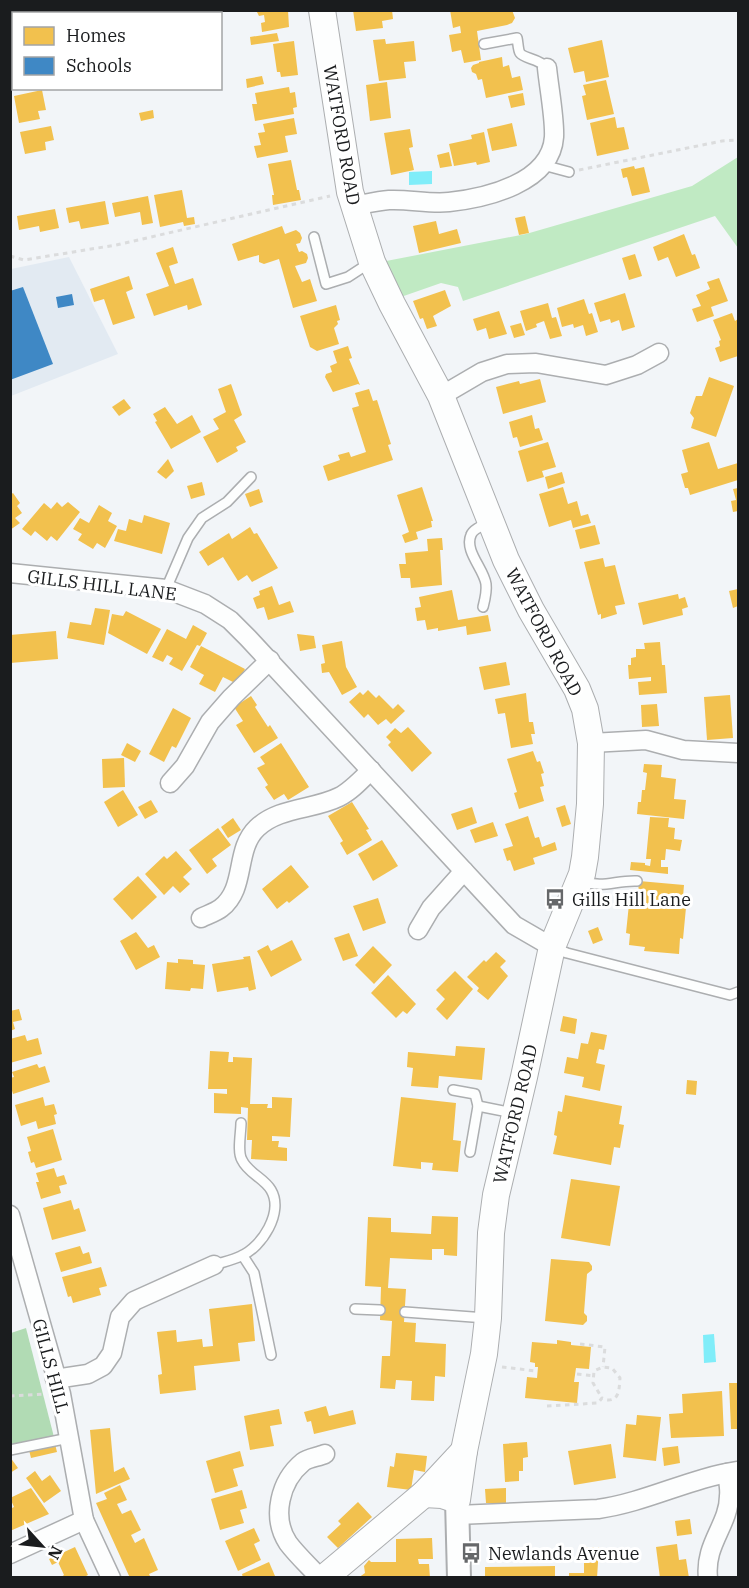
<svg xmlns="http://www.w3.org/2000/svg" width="749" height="1588" font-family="'IBM Plex Serif',serif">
  <rect width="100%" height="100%" fill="#f2f5f8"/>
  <path fill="#e2eaf2" d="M69 257 118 354 11 396V269Z"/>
  <path fill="#c0eac3" d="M738 157V248L715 216 463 301 458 287 441 283 398 298 381 262 526 234 692 186Z"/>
  <path fill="#b1dbb4" d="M26 1328 55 1441 11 1454V1333Z"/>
  <g fill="#80edf9">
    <path d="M432 171V184L409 185V172Z"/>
    <path d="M714 1334 716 1362 704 1363 703 1335Z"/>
  </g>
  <g fill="#f2c14e">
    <path d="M256 10H288L289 27 262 32 261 23 265 22 264 15 259 16Z"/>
    <path d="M353 10H373V12L392 10 393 19 382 21 383 28 356 31Z"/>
    <path d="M450 10H512L515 18 512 23 507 25 477 31 481 60 464 63 461 50 452 52 449 35 461 33 460 26 453 28Z"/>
    <path d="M277 33 279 41 251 45 250 37Z"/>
    <path d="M385 39 386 44 414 41 416 61 404 62 406 78 379 81 373 40Z"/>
    <path d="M602 40 609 77 586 82 584 71 574 73 568 48Z"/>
    <path d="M294 41 298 75 281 77 280 72H277L273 44Z"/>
    <path d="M502 57 503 67 509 65 512 78 520 76 523 90 486 98 482 79 478 80 476 74 472 72 471 68 473 65 479 63V62Z"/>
    <path d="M262 76 264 84 247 88 246 79Z"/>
    <path d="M606 80 614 114 587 120 582 96 586 95 583 85Z"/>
    <path d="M387 82 391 118 370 121 366 85Z"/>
    <path d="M289 87 290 93 295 92 297 107 293 108 294 114 255 121 252 104H257L255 93Z"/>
    <path d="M42 90 46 110 38 111 40 119 19 123 14 96Z"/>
    <path d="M523 93 525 105 511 108 508 96Z"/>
    <path d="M153 110 154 118 141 121 139 113Z"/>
    <path d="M615 117 617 128 624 127 629 149 597 156 590 123Z"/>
    <path d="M294 118 297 134 285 136 288 152 257 158 254 146 261 145 258 133 265 132 263 124Z"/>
    <path d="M512 123 517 146 492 151 487 129Z"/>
    <path d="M51 126 54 140 45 142 46 150 25 154 20 132Z"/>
    <path d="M410 129 413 147 409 148 414 170 391 175 384 133Z"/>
    <path d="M484 132 490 162 477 165 476 162 454 166 449 144 472 139 471 135Z"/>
    <path d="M449 152 452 166 440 168 437 155Z"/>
    <path d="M291 160 297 190H299L301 200 273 205 272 195H274L268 164Z"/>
    <path d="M634 166 635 169 644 167 650 192 632 196 627 177 623 178 621 169Z"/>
    <path d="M182 190 187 218 194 217 195 224 184 226 183 222 160 227 154 195Z"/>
    <path d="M148 196 153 223 142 225 140 212 115 217 112 203Z"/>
    <path d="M105 201 109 224 81 229 79 221 69 223 66 208Z"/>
    <path d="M55 209 59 228 40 232 39 226 19 230 17 216Z"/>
    <path d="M525 216 529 233 519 235 515 218Z"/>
    <path d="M436 221 439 234 457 229 461 243 419 253 413 226Z"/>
    <path d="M282 226 285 234 296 230 300 233 302 238 300 243 296 244 299 252 302 251 307 254 308 258 306 263 295 266 302 282 310 279 317 301 293 308 279 259 264 264 259 262V255L238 261 232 244Z"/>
    <path d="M684 234 692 255 695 254 700 268 676 277 668 257 658 261 653 247Z"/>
    <path d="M173 247 178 263 169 266 175 284 193 278 202 305 188 310 187 305 154 316 146 294 169 286 156 253Z"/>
    <path d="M635 254 642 276 629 280 622 258Z"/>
    <path d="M129 276 133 289 126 292 135 318 113 325 104 299 94 302 90 289Z"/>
    <path d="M719 278 728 301 711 307 714 316 697 322 692 309 701 306 696 295 710 289 707 282Z"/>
    <path d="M445 290 451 306 433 316 437 326 427 329 423 318 420 319 413 301Z"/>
    <path d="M625 293 635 327 622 331 619 320 611 323 610 319 600 322 594 303Z"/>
    <path d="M584 299 589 314 592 313 598 332 586 336 583 325 574 328 573 324 562 327 557 308Z"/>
    <path d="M548 303 552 318 556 317 562 336 550 339 544 321 536 324 537 327 526 331 520 311Z"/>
    <path d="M336 305 340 320 337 321 338 324 334 328 339 344 317 351 310 347 300 316Z"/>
    <path d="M499 311 507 334 489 339 486 328 477 331 473 319Z"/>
    <path d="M732 313 735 321 738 319V356L720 362 715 348 720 346 719 341 721 340 713 320Z"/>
    <path d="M521 323 525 335 514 338 510 326Z"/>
    <path d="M348 346 352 358 349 359 360 385 358 384 333 392 325 377 326 374 332 372 330 366 337 363 333 351Z"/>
    <path d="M709 377 734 386 716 437 691 428 694 418 690 413 696 396H702Z"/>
    <path d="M540 379 546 402 503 414 496 387 519 381 520 384Z"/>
    <path d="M231 384 242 415 234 420 246 442 236 447 238 451 217 463 203 437 219 429 213 419 226 412 218 389Z"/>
    <path d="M369 389 373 401 377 400 391 444 388 445 393 460 328 481 323 466 340 460 338 455 349 452 351 457 366 452 352 408 359 406 355 393Z"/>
    <path d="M124 399 131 408 119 416 112 407Z"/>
    <path d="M165 407 177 424 192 415 201 432 171 449 155 422 157 421 153 414Z"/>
    <path d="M532 415 535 429 539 428 543 440 520 447 517 437 513 438 509 422Z"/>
    <path d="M548 442 556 467 542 471 544 477 527 482 518 451Z"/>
    <path d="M709 442 718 469 738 463V480L690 495 688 488H685L681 474 688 472 682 450Z"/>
    <path d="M168 459 174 471 166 479 157 472Z"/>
    <path d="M562 472 565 483 548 489 545 477Z"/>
    <path d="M202 482 205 495 191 499 187 486Z"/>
    <path d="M422 487 433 521H431L432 527 416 532 418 539 405 543 402 535 409 532 397 495Z"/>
    <path d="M563 487 568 504 577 501 581 516 588 514 591 523 573 528 571 520 549 527 539 494Z"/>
    <path d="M738 488V511L733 512 731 501 736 500 733 489Z"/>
    <path d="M259 489 263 502 250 507 245 494Z"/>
    <path d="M13 493 20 503 17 506 22 513 15 518 20 523 10 530V495Z"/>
    <path d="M57 502 62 507 68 502 80 512 57 541 51 536 47 541 35 531 31 536 22 529 44 503 51 509Z"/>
    <path d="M99 505 112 513 108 521 117 526 105 548 97 543 93 549 78 540 82 534 73 529 80 518 89 523Z"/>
    <path d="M144 515 170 523 162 554 114 541 118 529 126 531 129 519 142 523Z"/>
    <path d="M595 525 600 544 580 549 575 530Z"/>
    <path d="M250 527 254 534 257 533 278 568 252 582 247 575 238 581 223 557 208 566 199 552 229 533 232 539Z"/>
    <path d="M442 538 443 550H440L442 585 411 588 410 578H401L399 564H406L405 553 428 551 427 539Z"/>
    <path d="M603 558 605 567 615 565 625 604 615 606 617 614 601 619V614L598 615 584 562Z"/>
    <path d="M272 586 279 605 290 601 294 612 268 620 264 607 257 609 253 598 260 595 259 591Z"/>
    <path d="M738 589V606L733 608 729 591Z"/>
    <path d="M452 590 458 620 488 615 491 631 467 635 466 626 438 631V628L427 630 425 620 417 621 415 608 421 607 419 597Z"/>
    <path d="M678 594 679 599 685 597 688 607 682 609 683 615 643 625 638 603Z"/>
    <path d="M95 608 110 610 104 645 67 638 70 622 91 625Z"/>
    <path d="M126 611 161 629 147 654 108 633 112 614 123 616Z"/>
    <path d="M193 625 207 633 200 646 197 645 182 671 169 664 173 658 167 655 163 662 152 657 167 629 186 639Z"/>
    <path d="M56 631 58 659 10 663V635Z"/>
    <path d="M297 634 314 636 316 648 300 651Z"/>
    <path d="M342 641 346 667 357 687 342 695 329 672 322 673 321 664 325 663 322 645Z"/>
    <path d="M660 642 662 665H665L667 693 639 695 638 682 651 681V677L629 679 628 665H631V658L636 657V649H645L644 643Z"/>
    <path d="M201 646 245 669 237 684 223 677 215 692 199 684 204 675 190 667Z"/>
    <path d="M506 662 510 685 484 690 479 667Z"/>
    <path d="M368 690 376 698 379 695 393 709 398 704 405 711 391 724 386 719 378 725 368 714 364 718 349 702 360 692 363 695Z"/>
    <path d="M526 693 529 722H533L535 734H531L533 744 511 748 505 713 498 714 495 699Z"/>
    <path d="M730 695 733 738 707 740 704 697Z"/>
    <path d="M251 696 257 705 255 707 268 727 270 725 278 738 254 753 236 725 243 721 234 707Z"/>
    <path d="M657 704 659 726 642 727 641 705Z"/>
    <path d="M173 708 191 718 176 748 172 746 164 762 149 754Z"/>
    <path d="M408 727 432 753 412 772 388 745 391 742 386 737 395 728 401 733Z"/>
    <path d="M127 743 141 751 135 762 121 755Z"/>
    <path d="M281 743 309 787 288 800 284 794 274 800 265 787 268 785 257 768 265 764 260 757Z"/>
    <path d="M533 751 537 762 540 761 544 773 541 774 544 786 540 787 544 801 519 809 514 793 517 792 507 759Z"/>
    <path d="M124 758 125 787 103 788 102 759Z"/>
    <path d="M644 764 662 765 661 777 676 779 674 799 686 800 684 819 637 814 638 802H641L642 790H645L647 773 643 772Z"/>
    <path d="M123 790 138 815 118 827 104 802Z"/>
    <path d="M151 800 158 812 145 819 138 807Z"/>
    <path d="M352 802 369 829 366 830 372 840 347 855 340 843 343 841 328 816Z"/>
    <path d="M565 805 571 824 562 827 556 808Z"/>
    <path d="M472 807 477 823 457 830 451 814Z"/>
    <path d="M528 816 535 838 539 837 542 847 555 842 557 850 533 858 535 864 514 871 510 860 507 861 503 849 513 846 505 824Z"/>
    <path d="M650 817 669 818 668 827 675 828 674 839 682 840 680 851 666 849 665 860H661V867H668V874L630 870 631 862 645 863V865L650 866 651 859H646Z"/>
    <path d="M233 818 241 830 228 838 221 827Z"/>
    <path d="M493 822 498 836 475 843 470 830Z"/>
    <path d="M218 828 231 845 212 859 217 866 207 874 189 850Z"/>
    <path d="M382 840 398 866 373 881 358 854Z"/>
    <path d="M176 851 192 869 183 877 190 884 180 893 173 886 164 895 145 874 164 856 167 859Z"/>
    <path d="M291 865 309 887 289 903 287 901 277 909 262 889Z"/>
    <path d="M138 876 157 897 132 920 113 899Z"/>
    <path d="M639 881 684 885 683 897H687L683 939 680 938 679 954 644 951 645 947 629 945 630 934 626 933 629 904H633L634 892 638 893Z"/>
    <path d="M378 898 386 923 363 931 353 906Z"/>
    <path d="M598 927 603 940 593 944 588 931Z"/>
    <path d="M136 932 148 948 154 945 160 957 136 970 120 941Z"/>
    <path d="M349 933 358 956 343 961 334 938Z"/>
    <path d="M292 940 302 960 271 977 257 951 268 945 271 951Z"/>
    <path d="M373 946 392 965 374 984 355 965Z"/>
    <path d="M496 952 506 961 500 967 508 976 488 1000 477 991 479 988 467 977 484 960 486 962Z"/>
    <path d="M250 956 256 989 249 991 248 987 217 992 212 964 244 959 243 957Z"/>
    <path d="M178 959 193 960V964L205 965 203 989 191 988 190 991 165 989 167 962 178 963Z"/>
    <path d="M455 971 473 989 447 1020 436 1009 445 999 436 990Z"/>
    <path d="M388 975 416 1004 407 1014 403 1011 396 1018 371 993Z"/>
    <path d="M19 1009 22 1020 13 1022 15 1029 10 1031V1011Z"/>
    <path d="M563 1016 577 1019 575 1034 560 1031Z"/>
    <path d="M591 1032 607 1035 604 1050 599 1049 596 1063 605 1065 600 1091 582 1087 584 1077 564 1073 567 1057 578 1059 581 1043 588 1044Z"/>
    <path d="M25 1035 27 1041 38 1038 42 1054 10 1063V1039Z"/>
    <path d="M456 1046 485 1048 482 1080 439 1076 438 1088 411 1086 413 1068 407 1067 408 1052 455 1056Z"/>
    <path d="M210 1051 229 1052 228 1062H233V1057L252 1058 250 1104H268L267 1108H272V1097L292 1098 290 1137 272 1136V1141H279L278 1147 287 1148V1161L251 1159 252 1140H247L248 1108 241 1107V1114L214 1113V1093L227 1094V1089H208Z"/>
    <path d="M37 1064 39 1068 45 1066 50 1082 13 1094 10 1084V1078L14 1077 12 1072Z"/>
    <path d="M687 1080 697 1081 696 1095 686 1094Z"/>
    <path d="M565 1095 622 1106 619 1124 624 1125 620 1148 614 1147 611 1165 553 1154 557 1136 554 1135 558 1111 562 1112Z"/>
    <path d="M43 1097 45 1106 54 1104 57 1114 54 1115 56 1124 38 1129 36 1121 21 1126 15 1105Z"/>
    <path d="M401 1097 456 1103 453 1140 461 1141 458 1172 432 1170 433 1163 421 1162V1169L393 1166Z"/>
    <path d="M53 1129 62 1160 36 1168 34 1162 31 1163 28 1152 31 1151 27 1137Z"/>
    <path d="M54 1168 57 1177 64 1175 67 1184 59 1186 61 1193 41 1199 36 1182H39L36 1173Z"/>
    <path d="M571 1179 620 1186 610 1246 561 1238Z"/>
    <path d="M71 1200 74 1210 79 1208 86 1231 52 1240 43 1208Z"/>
    <path d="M432 1216 458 1217 457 1256 444 1255V1249H432V1260L390 1258 388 1288 406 1289 404 1322 416 1323 415 1342 446 1344 445 1377 435 1376 434 1401 411 1400 412 1381 396 1380 395 1389 380 1388 382 1356H390L392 1321 380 1320 381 1287 365 1286 368 1217 391 1218V1232L431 1234Z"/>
    <path d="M80 1246 83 1254 89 1252 92 1263 61 1272 55 1253Z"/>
    <path d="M551 1259 589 1262 592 1266V1270L587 1274 584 1313 587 1316V1321L583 1325 545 1321Z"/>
    <path d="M101 1267 107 1286 99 1288 101 1295 73 1303 71 1296 68 1297 62 1277Z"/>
    <path d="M252 1304 255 1341 238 1343 240 1361 194 1366 196 1390 160 1394 158 1375 162 1374 157 1332 176 1330 177 1342 202 1339 203 1347 213 1346 209 1309Z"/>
    <path d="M557 1340 571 1342V1345L591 1347 589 1369 576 1368 574 1382H579L577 1403 525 1398 527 1377 537 1378 538 1367H535V1363L530 1362 532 1342 557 1344Z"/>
    <path d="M729 1383H738V1429H731Z"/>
    <path d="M722 1391 724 1436 671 1438 669 1414 683 1413 682 1394Z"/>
    <path d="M326 1406 329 1416 353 1410 356 1424 314 1434 311 1421 307 1422 304 1412Z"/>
    <path d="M279 1409 282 1424 270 1426 274 1446 250 1450 244 1416Z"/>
    <path d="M637 1415 661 1417 656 1461 623 1457 626 1424 636 1425Z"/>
    <path d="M110 1428 114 1472 124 1467 130 1479 96 1494 90 1430Z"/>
    <path d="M527 1442 528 1457 523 1458V1471H519V1481L505 1482 503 1444Z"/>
    <path d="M55 1444 57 1452 31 1458 29 1450Z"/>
    <path d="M611 1444 616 1478 574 1485 568 1451Z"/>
    <path d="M678 1446 680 1463 664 1466 662 1448Z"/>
    <path d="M240 1451 244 1466 233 1469 238 1486 215 1493 206 1461Z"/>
    <path d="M396 1453 427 1456 425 1472 414 1470 411 1490 387 1487 390 1466 394 1467Z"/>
    <path d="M10 1457 18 1468 10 1473Z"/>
    <path d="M35 1471 42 1481 50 1475 61 1491 44 1503 26 1478Z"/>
    <path d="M120 1485 127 1500 117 1504 122 1514 131 1510 141 1530 131 1535 135 1543 144 1538 158 1570 149 1574 151 1578H130L96 1503 107 1499 104 1493Z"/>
    <path d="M31 1488 49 1514 10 1531V1509L14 1507 10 1498Z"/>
    <path d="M506 1488V1503H486L485 1489Z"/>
    <path d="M242 1490 247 1508 240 1510 244 1523 220 1530 211 1499Z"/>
    <path d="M358 1502 372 1517 338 1548 327 1537 341 1524 338 1521Z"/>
    <path d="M690 1519 692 1534 677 1536 675 1521Z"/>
    <path d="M254 1528 260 1541 254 1544 261 1560 238 1571 225 1541Z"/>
    <path d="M432 1538 433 1559H418L419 1564H429L430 1578H358L365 1573 364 1566 369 1560 371 1562H396V1539Z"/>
    <path d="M677 1544 679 1560 686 1559 689 1578H660L656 1547Z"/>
    <path d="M75 1547 88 1575 82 1578H60L64 1575 58 1562 52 1565 49 1559Z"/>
    <path d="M584 1547H599L597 1578H569V1573H584Z"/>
    <path d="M269 1562 275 1576 243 1578 242 1574Z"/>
    <path d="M555 1566V1578H485V1567Z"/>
  </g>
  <g fill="#3f88c5">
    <path d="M23 287 53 364 10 380V291Z"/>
    <path d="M72 294 74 305 58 308 56 297Z"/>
  </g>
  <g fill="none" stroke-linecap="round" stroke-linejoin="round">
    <g stroke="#acaeb0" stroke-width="12">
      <g id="service">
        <path d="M484 44 517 38C518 42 518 50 520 53 524 59 539 58 547 68"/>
        <path d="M543 165 569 172"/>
        <path d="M314 237 326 284 348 277 371 262"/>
        <path d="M166 589 188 538 202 518 227 502 251 477"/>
        <path d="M483 607C485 599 487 592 486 584 484 569 464 551 471 535 473 529 484 525 490 522"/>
        <path d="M581 881C604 889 615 880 637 881"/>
        <path d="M553 948 567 953 730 995 738 992"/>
        <path d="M453 1090 475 1094 478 1106 470 1152"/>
        <path d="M478 1106 513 1113"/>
        <path d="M243 1256 254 1273 271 1355"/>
        <path d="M214 1265C223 1262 233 1260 241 1256 262 1247 284 1212 271 1190 264 1178 248 1173 242 1160 237 1152 241 1133 241 1123"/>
        <path d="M355 1309 380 1310"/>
        <path d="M405 1312 486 1318"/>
        <path d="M10 1450 69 1438"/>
      </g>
    </g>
    <g stroke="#acaeb0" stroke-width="21">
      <g id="minor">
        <path d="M353 206C365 204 377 201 389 200 409 199 429 204 449 202 486 198 551 183 554 137 555 119 549 88 547 68"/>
        <path d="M441 396 482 372 507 364 536 363 606 375 637 365 659 353"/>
        <path d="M10 573 166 589 205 604 230 620 248 638 514 925 552 947"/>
        <path d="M591 743 646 740 683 750 738 753"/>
        <path d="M170 783 185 766 210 722 231 698 270 660"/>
        <path d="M201 918C207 915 216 912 221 908 247 888 234 850 257 828 279 807 313 810 339 797 351 791 361 780 371 770"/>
        <path d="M418 930 431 908 464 871"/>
        <path d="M10 1215 61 1394 84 1520 111 1578"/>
        <path d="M55 1379 88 1374 103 1366 112 1353 120 1317 134 1301 214 1265"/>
        <path d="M457 1515 598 1509C647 1502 690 1478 738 1471"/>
        <path d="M10 1554 84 1520"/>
        <path d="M320 1578C309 1566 297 1555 288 1543 271 1517 280 1481 303 1462 308 1458 318 1457 325 1454"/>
        <path d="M708 1578C704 1544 729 1525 729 1496 730 1489 728 1480 727 1473"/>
      </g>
    </g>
    <g stroke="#acaeb0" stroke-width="26">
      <path id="tertiary" d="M457 1500 459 1578"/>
    </g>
    <g stroke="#acaeb0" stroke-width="28">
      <g id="secondary">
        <path d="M322 10 350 192 372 262 392 304 441 396 506 560 531 610 577 689 585 709 591 743 590 804 585 857 582 874 552 947 524 1077 496 1195 491 1233 488 1318 484 1354 464 1451 457 1500 442 1495 424 1494"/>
        <path d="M324 1578 424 1494 464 1451"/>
      </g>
    </g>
    <g stroke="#dbdcdd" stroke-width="3" stroke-dasharray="4.5 4.5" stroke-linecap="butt">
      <path d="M579 170 722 141 738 140"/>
      <path d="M10 256 24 260 116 245 330 196"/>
      <path d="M580 1344 605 1347 603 1367"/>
      <path d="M502 1367 536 1371"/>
      <path d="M577 1374 594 1376"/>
      <path d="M10 1396 45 1394"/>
      <path d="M547 1406 598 1403 602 1398 607 1400C620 1401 619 1388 620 1378L612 1368 603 1367 594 1371 593 1383 602 1398"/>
    </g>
    <use href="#service" stroke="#fdfefe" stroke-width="9"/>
    <use href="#minor" stroke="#fdfefe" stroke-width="18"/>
    <use href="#tertiary" stroke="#fdfefe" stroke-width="22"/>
    <use href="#secondary" stroke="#fdfefe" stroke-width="26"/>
  </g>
  <defs>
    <g id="bus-bare" transform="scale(1.62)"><path d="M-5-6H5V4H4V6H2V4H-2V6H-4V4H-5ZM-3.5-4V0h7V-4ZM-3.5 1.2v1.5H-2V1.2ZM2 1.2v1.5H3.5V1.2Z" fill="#66686a" stroke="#fff" stroke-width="2.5" paint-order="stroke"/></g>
  </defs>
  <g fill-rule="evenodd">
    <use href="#bus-bare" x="555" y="899"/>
    <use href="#bus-bare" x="471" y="1553"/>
  </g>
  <g text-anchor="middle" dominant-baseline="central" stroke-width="6" stroke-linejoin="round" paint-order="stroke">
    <g font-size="18" fill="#1a1c1e" stroke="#fff">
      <text transform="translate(342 135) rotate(80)">WATFORD ROAD</text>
      <text transform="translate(102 585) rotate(7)">GILLS HILL LANE</text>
      <text transform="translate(544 632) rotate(62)">WATFORD ROAD</text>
      <text transform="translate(515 1114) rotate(-77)">WATFORD ROAD</text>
      <text transform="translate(51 1366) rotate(75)">GILLS HILL</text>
    </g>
    <g font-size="18" fill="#1a1c1e" stroke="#fff" text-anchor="start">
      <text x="572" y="899">Gills Hill Lane</text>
      <text x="488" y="1553">Newlands Avenue</text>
    </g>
  </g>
  <rect width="749" height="1588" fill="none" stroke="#1a1c1e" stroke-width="24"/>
  <rect x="12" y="12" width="210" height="78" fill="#ffffff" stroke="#a3a4a5" stroke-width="1.5"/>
  <rect x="24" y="27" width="30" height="18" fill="#f2c14e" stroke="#a3a4a5" stroke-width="1.5"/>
  <text x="66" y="42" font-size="18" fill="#1a1c1e">Homes</text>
  <rect x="24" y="57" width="30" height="18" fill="#3f88c5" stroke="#a3a4a5" stroke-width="1.5"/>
  <text x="66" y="72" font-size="18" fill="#1a1c1e">Schools</text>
  <g transform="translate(42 1546) rotate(117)" stroke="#ffffff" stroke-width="4.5" paint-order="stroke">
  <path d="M0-4.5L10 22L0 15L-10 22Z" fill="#1a1c1e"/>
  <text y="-9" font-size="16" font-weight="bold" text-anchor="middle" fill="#1a1c1e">N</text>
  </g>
</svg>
